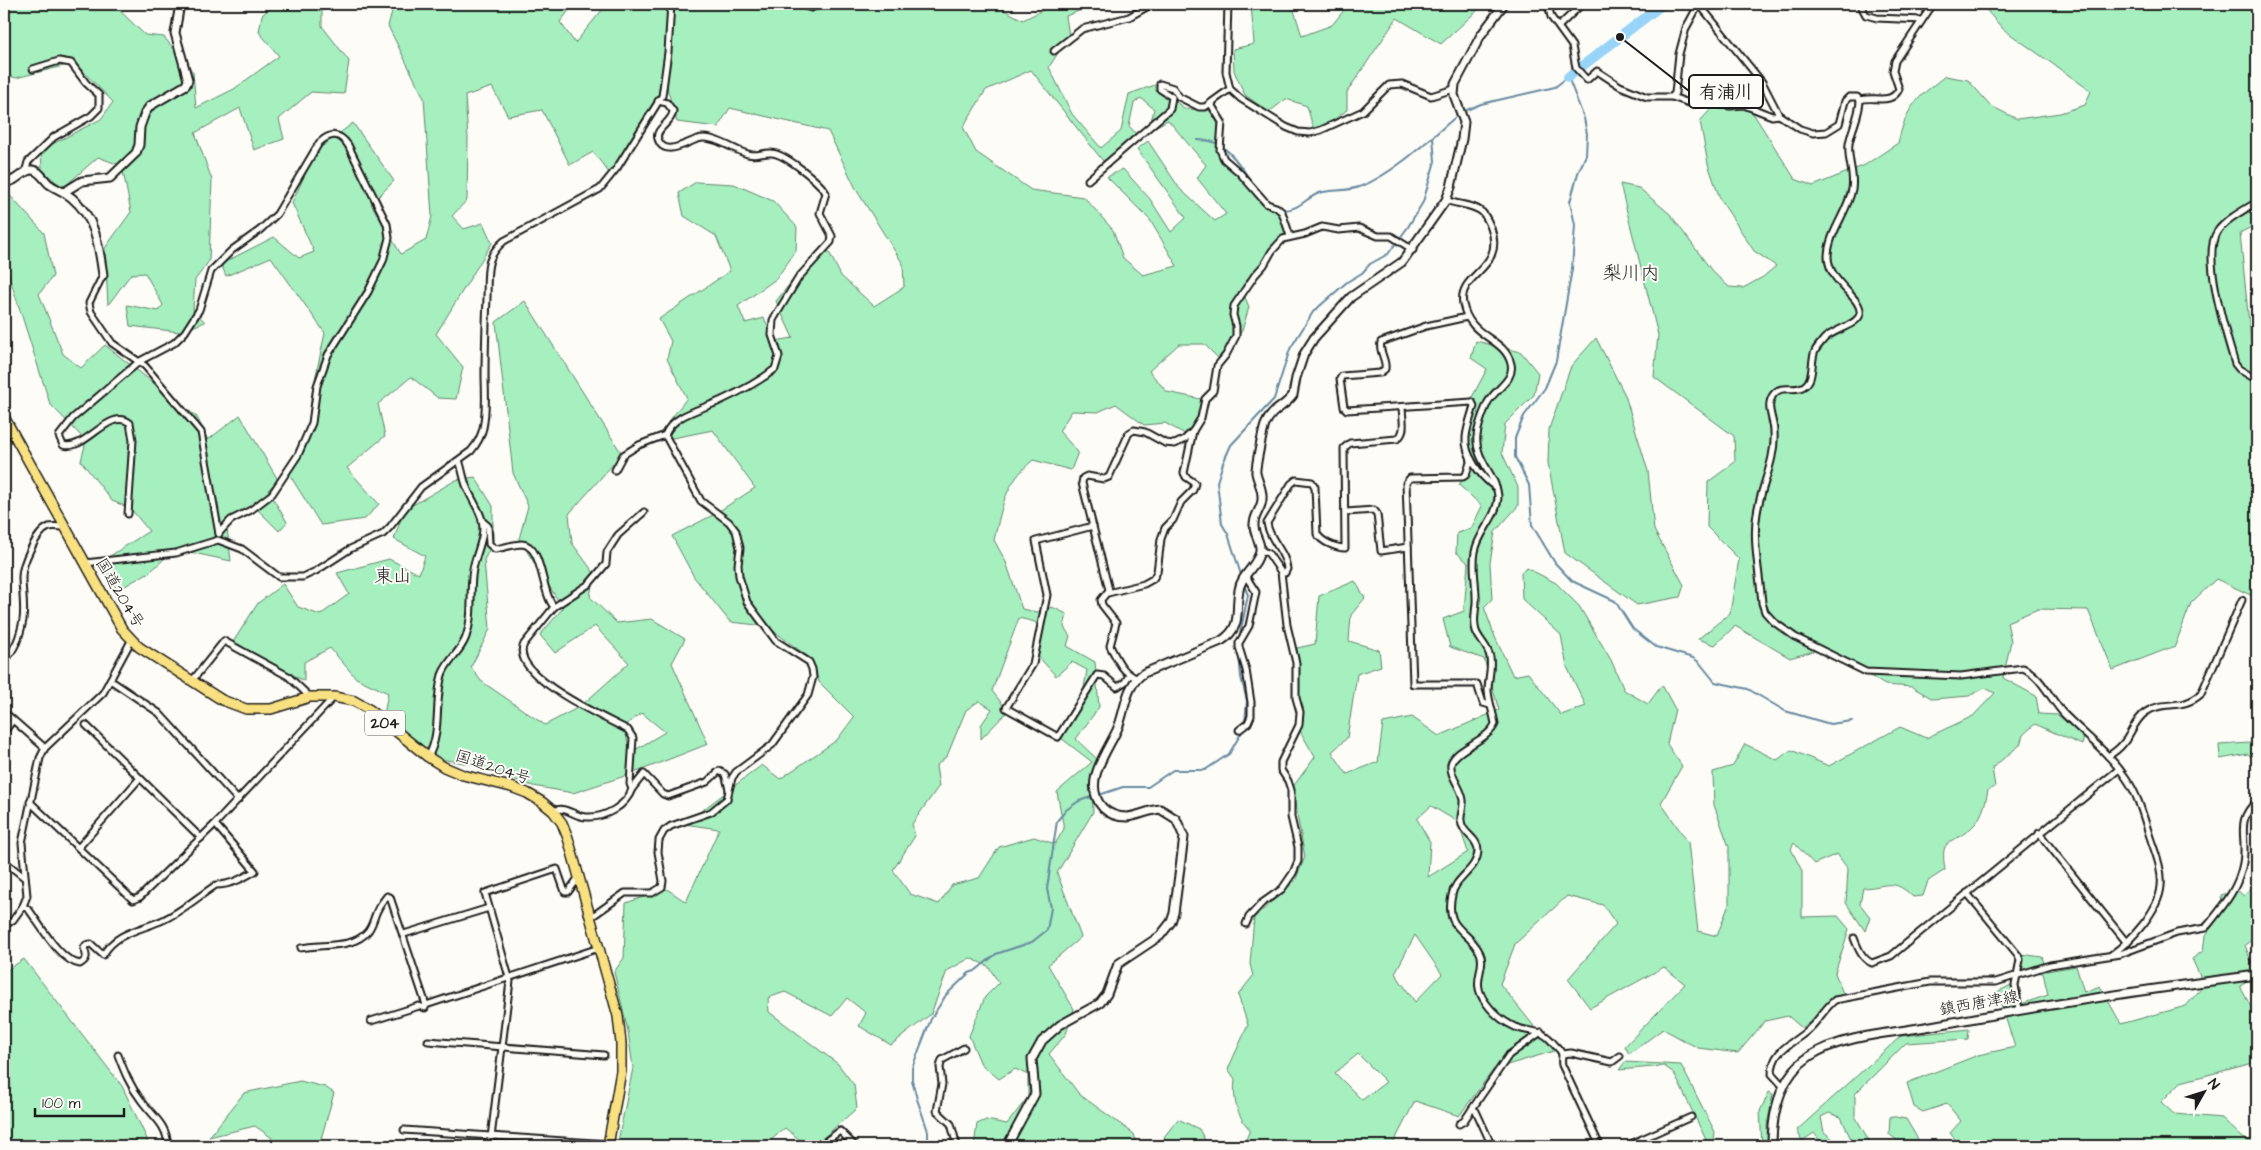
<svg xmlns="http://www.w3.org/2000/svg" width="2261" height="1150" font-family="'Architects Daughter','Klee One',sans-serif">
  <rect width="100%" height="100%" fill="#fdfcf7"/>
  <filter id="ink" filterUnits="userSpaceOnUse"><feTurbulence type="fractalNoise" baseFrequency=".02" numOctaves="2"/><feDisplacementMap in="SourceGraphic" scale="10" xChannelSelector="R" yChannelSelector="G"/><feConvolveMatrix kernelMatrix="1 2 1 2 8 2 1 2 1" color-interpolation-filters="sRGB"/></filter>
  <g filter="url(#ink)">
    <g fill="#a6efbe" stroke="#61866d" fill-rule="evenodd">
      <path d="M4 4H113L145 35 164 37 193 72 196 108 234 89 279 56 259 32 262 15 275 4H322V26L349 61 344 94 311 92 279 119 284 139 254 150 240 108 195 133 212 180 209 261 195 280 193 309 205 322 180 332 130 326 127 305 158 311 163 305 145 273 131 274 108 305 105 248 131 212 122 166 98 157 63 188 42 170 41 150 101 119 113 102 75 63 16 78 4 74Z"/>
      <path d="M394 4H574L560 22 575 43 607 4H993L1023 20 1055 4H1097L1066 16 1069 36 1049 67 1072 114 1101 148 1121 131 1129 94 1155 85 1185 109 1209 110 1218 123 1220 160 1237 174 1262 205 1280 210 1288 235 1276 244 1242 290 1249 307 1242 331 1218 358 1204 344H1179L1149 371 1167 392 1201 399 1203 411 1185 434 1165 423 1144 425 1116 404 1098 412 1072 411 1059 431 1078 452 1071 470 1033 460C1004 485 1003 504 994 540L1006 562 1022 609 1037 612 1052 607 1067 614 1064 627 1070 636 1067 646 1095 662 1099 707 1076 739 1098 760 1092 787 1093 812 1057 873 1081 937 1048 965 1074 1009 1066 1034 1049 1054 1079 1094 1134 1134 1137 1146H974L977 1124 986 1120 1007 1124 1028 1097V1075L1015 1069 999 1079 981 1064 969 1036 985 997 999 983 988 966 970 958 947 971 931 1014 891 1045 859 1026 866 1013 847 998 832 1016 785 992 768 998 769 1012 838 1064 854 1085 857 1108 814 1146H808L785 1128 764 1146H617L633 1068 628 1031 614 972 624 958 626 903 667 889 686 902 719 829 684 824 762 765 780 779 837 740 854 717 819 682 811 659 767 626 730 622 694 577 672 536 713 515 755 488 713 430 673 438 660 433 687 398 667 359 671 341 659 319 730 271 716 236 684 216 679 193 696 182 734 184 773 201 797 227 796 251 776 279 738 306 745 323 764 318 775 341 793 338 776 301 805 265 828 250 841 276 874 306 904 287 903 264 857 191 828 131 730 108 718 127 677 122 666 84 610 174 593 152 570 165 542 110 508 116 492 87 465 96 468 138 467 200 452 216 464 229 483 223 492 243 436 334 463 367 456 399 438 398 411 377 378 404 385 436 347 468 379 504 365 519 321 525 289 474 315 419 311 398 325 333 271 257 226 276 221 264 274 237 299 258 314 252 292 203 315 152 353 123 394 181 371 204 401 254 426 240 432 216 424 98 388 26ZM1031 70 1103 161 1140 138 1129 126 1134 103 1141 98 1154 109 1149 130 1168 120 1206 165 1197 178 1226 214 1215 221 1180 189 1148 141 1137 149 1186 218 1171 232 1150 199 1123 169 1107 177 1150 220 1177 266 1143 275 1123 258 1113 230 1084 197 1031 190 976 152 963 127 986 90ZM1019 618 1035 622 1042 633 1035 653 1056 676 1072 662 1087 670 1082 699 1061 738 1092 762 1057 792 1064 829 1055 844 1034 837 999 847 979 878 952 885 939 904 910 894 893 870 915 836 912 824 939 786 936 766 947 756 966 710 979 701 992 709 981 725V739L1008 711 992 691Z"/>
      <path d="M1251 4H1292L1302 36 1332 25 1349 4H1479L1480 8 1441 44 1397 18 1347 92V110L1315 134 1307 106 1286 99 1269 112 1245 95 1234 71 1233 49 1254 44Z"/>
      <path d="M1987 4H2257V224L2240 233 2252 353 2257 358V598L2216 579 2191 603 2175 646 2113 670 2088 610 2038 609 2007 622 2011 641 2003 678 2036 696 2039 714 2058 715 2084 737 2082 745 2035 724 2023 735 2020 745 1992 768 1995 787 1988 790C1985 805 1982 819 1970 829 1948 847 1940 837 1945 870L1928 881 1923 896 1913 897C1893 877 1887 887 1863 888L1860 904 1870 917 1865 931 1846 903 1848 869 1837 854 1814 864 1794 843 1791 849 1802 871V917L1838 916 1849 929 1835 973 1844 996 1802 1028 1788 1016 1765 1021 1738 1053 1698 1048 1663 1029 1629 1054 1625 1046 1685 984 1664 967 1590 1008 1568 979 1616 924 1603 905 1567 896 1515 944 1500 984 1554 1051 1494 1069 1459 1116 1415 1101 1392 1146H1243L1250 1130C1236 1114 1233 1100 1235 1079L1228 1069 1248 1025 1238 995 1253 976 1250 964 1254 918 1295 881 1305 857 1292 788 1315 757 1300 731 1297 648 1315 644 1319 596 1355 581 1365 598 1351 615 1349 641 1379 650 1381 666 1357 674 1347 738 1332 752 1347 774 1378 762 1383 723 1412 717 1439 736 1499 710 1484 659 1450 647 1443 619 1464 611 1468 563 1456 552 1457 533 1471 529 1482 506 1459 485 1467 472 1464 441 1470 401 1487 369 1471 358 1476 341 1521 352 1538 373 1534 395 1505 424 1502 453 1518 487V506L1495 532 1490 563 1492 599 1484 607 1495 637 1513 676 1528 673 1561 715 1586 706 1567 667 1561 635 1522 599 1521 572 1527 568 1556 583 1579 606 1611 660 1624 690 1648 704 1662 685 1675 709 1667 744 1682 766 1661 803 1688 842 1698 931 1717 936 1729 904V847L1714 805 1713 772 1733 766 1745 744 1777 760 1791 750 1829 766 1900 727 1926 738 1973 716 1995 693 1985 688 1969 696 1933 699 1912 687 1885 685 1824 648 1790 658 1735 626 1715 645 1698 639 1730 613 1739 559 1707 527 1708 482 1735 462 1734 436 1654 377 1658 335 1620 184 1639 188 1670 214 1712 271 1729 287 1743 288 1763 277 1776 266 1754 251 1720 199 1708 164 1700 121 1711 109 1739 103 1751 110 1795 179 1813 186 1865 165 1898 143C1907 105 1916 99 1945 76L1968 80 1991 106 2017 119 2060 113 2085 105 2091 91 2003 29 1988 12ZM1431 806 1458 822 1468 852 1428 877 1430 842 1417 819ZM1415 935 1442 974 1415 1002 1395 973ZM1358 1054 1386 1082 1362 1100 1335 1073Z"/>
      <path d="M4 189 44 233 53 276 39 294 63 354 81 368 105 345 197 417 208 440 240 415 278 480 268 490 287 522 279 531 256 508 227 528 231 561 175 549 151 571 118 590 99 563 149 531 130 508 112 501 81 461 86 441 50 404 4 260Z"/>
      <path d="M525 301 622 454 569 514 572 543 594 573 590 597 617 623 652 619 685 639 672 663 708 744 634 773 573 793 533 786 470 764 435 758 384 715 388 693 356 678 330 648 304 662V681L233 642 258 603 283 584 298 607 320 615 349 594 337 573 389 559 419 574 425 556 394 539 404 510 456 480 475 477 493 506V542L484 560 490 629 471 667 481 681 545 725 581 706 629 663 595 626 555 653 540 635 563 608 519 539 528 506 513 473 496 322ZM642 713 665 732 630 753 624 726Z"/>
      <path d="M1596 338 1625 395 1648 471 1654 530 1684 585 1680 597 1637 605 1565 553 1548 463 1549 429 1571 366Z"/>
      <path d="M2257 737V763L2248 754 2220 759 2219 745 2250 743Z"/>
      <path d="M2257 881V936L2245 945 2253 966H2257V972L2240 986 2255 1015 2257 1062 2181 1082 2161 1102 2174 1114 2222 1118 2243 1138 2257 1144V1146H2131L2125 1145 2124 1146H2065L2045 1141 2025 1146H1960L1950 1133 1961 1121 1947 1104 1923 1112 1914 1107 1907 1083 1978 1055 2015 1047 1997 992 2013 984 2021 1004 2048 995 2043 973 2021 971V954L2042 957 2047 971 2076 966 2084 992 2100 986 2121 1024 2186 1006 2204 985 2192 959 2203 951 2205 936 2223 912 2221 895 2237 890 2244 896Z"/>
      <path d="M24 959 122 1086 147 1139 148 1146H4V972Z"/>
      <path d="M1969 1029 1968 1039 1906 1043 1855 1094V1116L1872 1146H1854L1841 1117 1829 1113 1821 1117 1824 1132 1838 1143 1839 1146H1824L1814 1133 1802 1141 1797 1130 1901 1036Z"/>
      <path d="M1625 1062 1681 1065 1715 1132 1713 1146H1709L1674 1073 1664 1066 1619 1070Z"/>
      <path d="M300 1081 325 1087 334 1093 319 1146H266L272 1138 255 1126 209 1137 244 1093Z"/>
      <path d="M1769 1092 1773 1094 1767 1126 1768 1146H1762L1760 1111Z"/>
      <path d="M1890 1116 1906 1119 1922 1146H1904L1889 1134Z"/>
      <path d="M1178 1119 1199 1129 1208 1146H1166L1164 1137Z"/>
    </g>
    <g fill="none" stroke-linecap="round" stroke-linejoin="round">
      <g stroke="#668aa0" stroke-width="2">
        <path d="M1462 112 1481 104 1555 87 1568 77 1584 118 1587 134 1586 155 1578 173 1570 202 1575 225 1572 269 1556 361 1545 388 1524 416 1515 438V457L1529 485 1532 525 1555 563 1572 581 1615 601 1633 629 1656 647 1693 658 1699 662 1715 682 1748 689 1785 711 1830 724 1852 721"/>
        <path d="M1197 140C1202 140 1209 140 1213 142 1228 146 1244 170 1251 182"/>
        <path d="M1283 210C1298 210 1304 200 1317 194 1328 188 1346 193 1362 186 1396 172 1429 139 1458 115"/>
        <path d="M1242 578 1228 534 1222 524 1217 482 1223 463 1231 445 1274 399 1290 349 1313 312 1347 282 1362 273 1370 264 1388 254 1408 227 1423 202 1435 161 1433 137"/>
        <path d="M1239 639 1248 595 1243 583"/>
        <path d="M1239 654 1241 677 1247 701 1245 723"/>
        <path d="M1099 795 1123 787H1148L1173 770H1205L1229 754 1243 730"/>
        <path d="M928 1146V1131L917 1099 912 1080V1068L931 1019 946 995 969 973 975 971 996 954 1032 942 1047 930 1051 908 1047 889 1057 821 1066 810 1079 801 1094 796"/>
      </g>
      <path stroke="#97d4f8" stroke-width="10" d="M1568 77 1663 4"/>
      <g stroke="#1c1c1c" stroke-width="9">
        <g id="street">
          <path d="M798 4 811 8 821 4"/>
          <path d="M1228 4 1226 72 1230 89 1241 99 1286 127 1298 132 1310 133 1321 130 1363 111 1389 85 1402 84 1431 96 1454 89"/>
          <path d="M1548 4 1551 17 1572 46 1576 68 1587 80 1597 71 1620 86 1647 97H1672L1675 93 1679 54 1686 28 1699 4"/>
          <path d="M1699 4 1762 82 1779 115 1800 129 1813 133 1826 132 1839 124 1845 101 1849 97H1857L1860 100C1873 95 1891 106 1899 89L1893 71 1895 61 1933 4"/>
          <path d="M1860 4 1866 15 1877 18 1922 20"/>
          <path d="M1559 26 1582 4"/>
          <path d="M1054 51 1082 29 1129 17 1152 4"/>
          <path d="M1672 97 1692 104 1705 103 1730 106 1744 105 1772 116 1779 115"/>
          <path d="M1860 100C1860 115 1851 130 1849 144 1847 160 1855 174 1852 189 1848 212 1828 233 1828 257 1829 284 1863 297 1860 314 1858 325 1832 330 1824 339 1821 343 1817 347 1815 351 1810 362 1815 379 1804 386 1794 393 1782 383 1773 395 1765 407 1774 419 1774 432 1776 460 1761 486 1757 513 1752 540 1760 576 1762 603L1765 612 1774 622 1795 637 1866 672 1961 676 2023 668C2042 676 2051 701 2065 715 2086 736 2110 754 2126 778 2138 795 2143 815 2149 834 2154 850 2163 869 2161 886 2159 911 2131 941 2111 955"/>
          <path d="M1213 102 1212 106 1222 122 1220 150 1224 159 1239 172 1267 204 1276 207 1282 212 1290 236"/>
          <path d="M25 173 28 162 54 137 91 116 99 108V95L86 83 71 63 59 61 33 69"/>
          <path d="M1088 180 1170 109 1172 97 1160 89V84L1173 88 1179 97 1199 107H1205L1230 89"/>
          <path d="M1446 200C1457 205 1473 204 1482 212 1486 216 1489 223 1491 228 1506 270 1457 273 1463 304 1470 339 1505 337 1511 364 1515 381 1493 390 1487 404 1483 413 1478 426 1477 436 1474 459 1497 476 1498 496 1498 517 1478 532 1475 552 1472 567 1476 582 1476 597 1477 608 1472 619 1476 631 1479 640 1488 646 1490 657 1492 669 1488 679 1488 691 1489 702 1493 712 1495 724 1488 741 1455 748 1451 764 1449 776 1462 788 1463 800 1464 811 1457 818 1464 829 1469 836 1478 841 1478 850 1478 870 1455 877 1452 895 1444 931 1469 929 1480 953 1487 968 1469 981 1486 1003 1493 1013 1504 1022 1515 1027 1533 1034 1541 1027 1555 1045 1557 1047 1561 1051 1562 1054 1562 1057 1561 1061 1562 1065L1600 1146"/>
          <path d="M2257 202C2244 210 2226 219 2217 232 2201 256 2227 337 2235 364L2239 369 2257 380"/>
          <path d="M103 275 89 303 91 312 112 343 145 366 201 432 219 534"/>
          <path d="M1467 317 1426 326 1381 342C1378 351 1387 360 1385 369L1380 373 1342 376 1340 379 1344 407 1347 410 1472 402 1474 406C1471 416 1467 427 1466 437 1464 455 1481 477 1495 487"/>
          <path d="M1471 459 1466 475 1463 477 1410 478 1406 483 1413 684H1477L1483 703 1490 705"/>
          <path d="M615 470 623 455 639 445 665 435"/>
          <path d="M1346 512 1374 510 1377 514 1381 551 1408 547"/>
          <path d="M128 514 133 440 130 423C109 407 85 452 63 445L59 436 73 418 140 361 174 343 185 332 199 310 211 271 232 250 260 230 277 214 319 143C330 133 339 132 348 145L387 224 389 238 383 261 368 292 328 355 317 386 312 423 298 455 272 494 251 510 231 520 219 533"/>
          <path d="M482 521 488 526 489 544 495 549C504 548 513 544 522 544 543 545 541 593 554 607L524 644C508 675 606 718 628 730L633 738 630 784 632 789C626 806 605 818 587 817 573 817 567 805 553 811"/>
          <path d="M1093 526 1036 541 1047 595 1033 664 1006 708 1058 737 1097 675 1104 676 1117 687 1125 682 1129 675"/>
          <path d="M85 563 176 553 218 540 242 549 279 577H303L316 571 350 549 383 534 390 527 421 487 471 451C477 444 481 437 483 428 487 410 485 391 485 374 485 348 486 322 487 297 488 273 484 258 504 241L600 189 617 168 662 96 668 52 671 4"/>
          <path d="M1281 572 1285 573 1287 569C1286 552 1269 540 1267 523L1291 484 1296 480 1312 482 1315 487 1317 534C1322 542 1336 548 1345 548L1344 448 1350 443 1397 439C1407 433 1402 417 1402 407"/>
          <path d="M1108 593 1144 584 1153 579 1157 572 1161 539 1165 528 1173 520 1181 502 1193 490 1195 483 1186 477 1184 473 1193 431"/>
          <path d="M554 607 589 584 606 564 607 552 618 535 644 512"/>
          <path d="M4 662C15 649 20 637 23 620 25 606 22 591 22 577 22 564 36 532 49 527 54 526 60 527 65 527"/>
          <path d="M1136 678C1122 672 1117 659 1110 646L1116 623 1102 605 1101 600 1109 590 1082 483 1083 478 1087 476 1104 479 1109 477 1129 433 1134 430 1145 432 1165 443 1175 444 1185 439 1193 431 1201 418 1205 399 1213 391 1217 366 1226 355 1236 336V326L1233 315 1234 306 1255 275 1264 265 1272 251 1283 239 1305 234 1322 227 1339 230 1359 228 1378 236H1391L1413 250"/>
          <path d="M110 680 159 713 238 800"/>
          <path d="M192 681 224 641 288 676 310 697"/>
          <path d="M4 712 45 748"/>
          <path d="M86 725 201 838"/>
          <path d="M1239 730 1248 723 1251 716V702L1246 670 1239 647V643L1249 626 1256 592 1245 575"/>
          <path d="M4 732 13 720"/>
          <path d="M2108 756C2132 743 2130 723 2146 712 2163 700 2183 711 2201 694L2242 600"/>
          <path d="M428 757C442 733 434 702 442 675 447 660 461 652 466 637 474 615 469 591 473 569 476 553 486 536 482 520 479 508 470 497 466 485 463 477 462 468 459 460"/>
          <path d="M632 789 644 774 663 794 668 796 707 782 719 771 725 774 729 789"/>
          <path d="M30 802 133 900 140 897 215 824 334 697"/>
          <path d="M2039 833 2127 943"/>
          <path d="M79 847 140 778"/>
          <path d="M4 861 25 878"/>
          <path d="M1967 893 2018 955 2020 960 2015 985 2019 1010"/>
          <path d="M23 906 29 910C41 926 60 961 80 964 88 959 87 956 84 948L86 945 91 944 103 955C116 932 141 930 163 920 181 912 199 896 216 885 231 885 243 878 255 871L215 824"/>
          <path d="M590 918 625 893H652L662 887 663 881 658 852 659 840 664 831 671 826 711 812 727 799 732 778 736 772 772 745 808 695 813 677 812 669 809 662 776 641 747 602 739 576 738 565 740 548 736 531 729 522 701 501 665 435C674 413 705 409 724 399 741 391 760 381 775 369L779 356 772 335 773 320 799 277 831 242 832 236 820 213 826 193C820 182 784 153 771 153 764 152 756 157 748 154 735 151 713 134 698 139 687 142 664 158 658 139 654 129 673 122 673 111L667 103 658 101"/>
          <path d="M1246 924 1249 917 1262 903 1282 889 1293 873 1298 861V847L1291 817V790L1288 781 1281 770V762L1299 725 1300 712 1296 698V663L1287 625 1281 572 1268 553 1260 550"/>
          <path d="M4 926 13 920 23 906 27 896 22 843 40 758 45 748 103 693 131 641"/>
          <path d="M404 934 489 908"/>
          <path d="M1854 938C1858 948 1862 959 1872 963L1891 956 2119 769"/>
          <path d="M301 948C321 943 353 950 368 931 373 925 374 916 378 909 380 905 384 900 387 896L390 897 426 1005"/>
          <path d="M371 1021 419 1006 425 1008 426 1005 599 948"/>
          <path d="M428 1041 604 1055"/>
          <path d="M1562 1054 1571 1053 1612 1062 1620 1056"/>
          <path d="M118 1055C124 1071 130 1086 141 1100 153 1117 167 1124 168 1146"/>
          <path d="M1783 1086 1772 1074C1772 1047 1797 1043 1812 1026 1821 1017 1825 1008 1835 1000L1930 982H1996L2050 965 2120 954 2177 933 2205 928 2209 924C2224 905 2239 887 2243 863 2248 836 2234 822 2257 801"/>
          <path d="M1472 1109 1509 1055 1541 1032"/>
          <path d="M1459 1124 1464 1121 1472 1109 1476 1111 1492 1146"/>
          <path d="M404 1130 608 1144"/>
          <path d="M490 1146 510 981 485 893 557 869 565 892H568L579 877"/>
          <path d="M819 1146 840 1131 855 1146"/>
          <path d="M957 1146 951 1124 937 1111 942 1084 940 1067 942 1060 964 1048"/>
          <path d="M1590 1146 1598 1142"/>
          <path d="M1626 1146 1691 1117"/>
        </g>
      </g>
      <g stroke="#1c1c1c" stroke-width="11">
        <g id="secondary">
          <path d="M4 182C16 183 20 172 31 170 39 169 44 180 49 184 56 189 65 192 72 198 96 218 99 247 103 275"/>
          <path d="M64 192 82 181 110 178 136 153 139 145 140 127 145 113 150 106 186 85 188 80 175 33 180 4"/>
          <path d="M1007 1146 1035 1094 1032 1059 1042 1041 1060 1025 1100 1003 1107 994 1118 964 1160 936 1171 922 1174 913 1184 837 1176 819 1160 809C1149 810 1138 816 1127 817 1118 817 1109 814 1103 808 1081 784 1107 752 1117 730 1126 711 1124 686 1144 673L1221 641C1243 627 1235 612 1239 590 1241 574 1259 565 1260 550 1261 541 1253 534 1254 524 1254 515 1262 508 1262 499 1263 489 1258 483 1256 473 1255 468 1263 431 1265 425 1272 408 1284 408 1293 395L1296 378 1304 354 1314 338 1351 297 1402 262 1446 200 1451 187 1462 139 1464 122 1454 95 1455 84 1481 35 1504 4"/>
          <path d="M1772 1146C1772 1112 1780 1076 1810 1056 1842 1035 1894 1033 1931 1026 2039 1006 2148 989 2257 975"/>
        </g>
      </g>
      <g stroke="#1c1c1c" stroke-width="12">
        <path id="highway" d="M4 417 122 629 139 647 222 700 246 709H271L310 697H334L354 701 370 710 428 757 444 767 463 775 511 787 527 793 542 802 553 811 562 823 568 838 618 1016 621 1043V1071L608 1146"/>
      </g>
      <use href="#street" stroke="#fdfcf7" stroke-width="5"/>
      <use href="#secondary" stroke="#fdfcf7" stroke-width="7"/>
      <use href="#highway" stroke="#f9e181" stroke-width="9"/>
    </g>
  </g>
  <g text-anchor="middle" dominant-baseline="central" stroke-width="4" stroke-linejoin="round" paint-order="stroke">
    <rect fill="#fdfcf7" stroke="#605f5e" stroke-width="1" x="365" y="710.5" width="40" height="25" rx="4"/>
    <g font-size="15" font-weight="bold" fill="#1c1c1c">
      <text x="385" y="723">204</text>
    </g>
    <g font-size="16" fill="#1c1c1c" stroke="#fdfcf7">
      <text transform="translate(120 593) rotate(59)">国道204号</text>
      <text transform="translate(493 767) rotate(18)">国道204号</text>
      <text transform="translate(1979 1003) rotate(-10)">鎮西唐津線</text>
    </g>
    <g font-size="19" fill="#1c1c1c" stroke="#fdfcf7">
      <text x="1631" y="273">梨川内</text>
      <text x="393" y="576">東山</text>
    </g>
  </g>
  <path fill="none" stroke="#1c1c1c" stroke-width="2" d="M1620 37L1689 91"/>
  <circle fill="#1c1c1c" stroke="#fdfcf7" stroke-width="2" cx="1620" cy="37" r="5"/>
  <rect fill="#fdfcf7" stroke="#1c1c1c" stroke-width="2" x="1689" y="75" width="74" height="33" rx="5"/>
  <g font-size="18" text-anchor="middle" font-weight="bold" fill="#1c1c1c">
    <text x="1726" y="98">有浦川</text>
  </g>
  <rect width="2261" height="1150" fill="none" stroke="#fdfcf7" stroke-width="20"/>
  <rect x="10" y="10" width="2241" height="1130" fill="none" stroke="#1c1c1c" stroke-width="2" filter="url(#ink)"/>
  <g transform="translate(2204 1092) rotate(51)" stroke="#fdfcf7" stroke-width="4" paint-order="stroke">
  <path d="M0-4L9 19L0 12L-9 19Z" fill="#1c1c1c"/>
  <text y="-8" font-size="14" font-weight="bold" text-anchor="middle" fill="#1c1c1c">N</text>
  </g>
  <path d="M35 1108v8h89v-8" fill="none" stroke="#1c1c1c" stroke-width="2.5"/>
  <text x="42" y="1108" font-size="15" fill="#1c1c1c" stroke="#fdfcf7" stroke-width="4" paint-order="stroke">100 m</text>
</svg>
